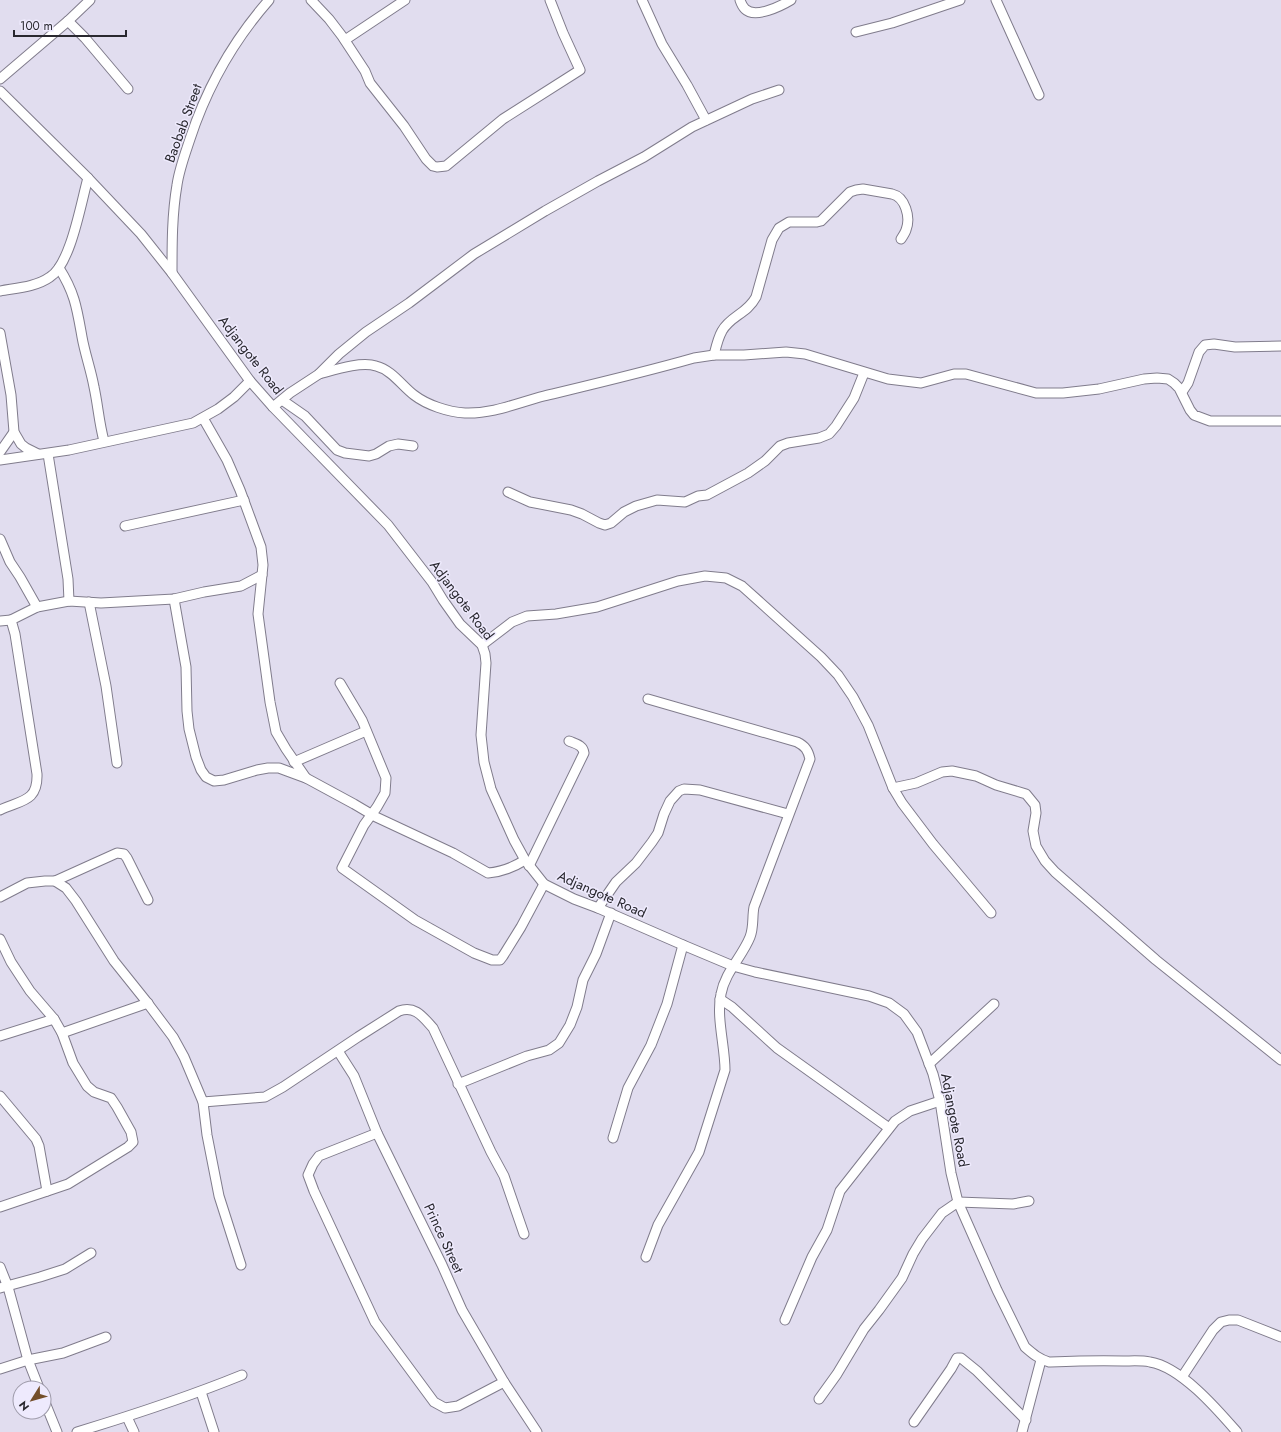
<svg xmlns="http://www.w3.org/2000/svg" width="1281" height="1432" font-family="Jost,sans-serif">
  <rect width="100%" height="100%" fill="#e1ddef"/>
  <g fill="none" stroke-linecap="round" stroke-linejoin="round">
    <g stroke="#807c8c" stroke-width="11">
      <g id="minor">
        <path d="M311 0 329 19 342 36 365 71 370 83 404 126 426 159 433 166 437 167 446 166 503 119 580 70 563 33 550 0"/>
        <path d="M642 0 662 44 687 85 706 120"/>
        <path d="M740 0C741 3 743 7 745 9 755 19 781 6 791 0"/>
        <path d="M996 0 1039 95"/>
        <path d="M68 21 85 38 128 89"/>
        <path d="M856 32 892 23 960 0"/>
        <path d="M345 40 405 0"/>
        <path d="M0 79 68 21 90 0"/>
        <path d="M0 91 88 178 141 234 172 273 250 381 273 407 388 525 432 582 443 600 460 624 482 645 485 654 486 663 481 735 484 762 491 789 514 840 525 860 544 884 574 899 598 908 683 945 733 966 755 972 869 996 889 1003 904 1014 917 1032 933 1074 940 1101 951 1173 958 1202 997 1290 1025 1347C1033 1354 1039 1359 1049 1362 1074 1361 1098 1360 1123 1361 1131 1361 1141 1360 1150 1362 1181 1367 1217 1409 1237 1432"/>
        <path d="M59 268C75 293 77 309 82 337 85 354 91 370 94 387 98 405 99 423 104 441"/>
        <path d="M172 273C172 244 172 214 177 185 179 170 185 154 190 139 207 87 233 41 269 0"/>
        <path d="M0 291C16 288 36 287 50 277 71 264 81 202 88 178"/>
        <path d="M0 333 11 395 14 432 21 444 26 448 38 454"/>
        <path d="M714 355C716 347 718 338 722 331 730 316 747 314 756 297L772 240 779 228 789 222H817L821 221 850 192 856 190 863 189 892 194C905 197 911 217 906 230 905 233 903 236 901 239"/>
        <path d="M319 374C334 370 361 361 376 366 392 370 402 386 414 395 427 405 448 412 465 413 493 414 517 403 544 396 594 384 645 372 694 358L714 355H744L786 352 805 354 888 379 921 383 954 374H966L1036 393H1063L1099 389 1144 379 1157 378 1168 379 1174 383 1179 388 1190 410 1194 415 1210 421H1281"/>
        <path d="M1182 392 1188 383 1199 352 1205 345 1214 344 1235 347 1281 346"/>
        <path d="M282 400 305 416 337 450 345 453 369 456 376 454 389 446 398 444 413 446"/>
        <path d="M273 407 290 393 319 374 339 354 366 332 409 303 474 254 545 211 598 181 644 157 692 127 752 99 779 90"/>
        <path d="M203 418 227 460 240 490 261 547 263 565 258 614 270 702 276 732 286 749 306 778"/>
        <path d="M0 452 14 432"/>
        <path d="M48 454 68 579 69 601"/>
        <path d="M0 460 69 450 193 423 218 409 234 397 250 381"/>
        <path d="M508 492 530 502 571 510 582 514 599 523 605 525 611 523 624 512 636 506 657 500 685 502 698 496 707 495 748 473 765 461 780 446 788 443 819 438 829 434 836 426 854 398 864 373"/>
        <path d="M125 526 244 500"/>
        <path d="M0 539 10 562 20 577 37 607"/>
        <path d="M174 599 186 667 187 711 189 729 196 757 201 770 206 777 214 781 224 780 257 770 268 768H279L287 771 306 778 354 804 376 817 453 853 488 873C501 872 514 867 525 860"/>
        <path d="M89 602 106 686 117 763"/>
        <path d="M0 621 11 620"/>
        <path d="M482 645 512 622 527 616 556 614 597 607 678 581 705 576 726 578 742 586 761 603 821 657 838 675 853 697 868 725 893 788 902 803 933 844 991 913"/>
        <path d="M340 683 362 720 386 778 385 793 377 807 364 825 342 868 415 920 474 953 492 960H500L503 956 521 927 544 884"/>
        <path d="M294 762 366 731"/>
        <path d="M893 788 916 783 942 772 952 771 976 776 996 785 1026 794 1035 805 1036 813 1033 831 1036 846 1045 861 1055 872 1156 960 1281 1060"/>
        <path d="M0 810C21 800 38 802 37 774L15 634 11 620 37 607 69 601 101 603 174 599 204 592 241 586 262 575"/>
        <path d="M529 866 584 753C583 745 576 744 569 741"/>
        <path d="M55 881 117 853 124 854 127 858 148 900"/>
        <path d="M0 897 27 883 45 881H55L66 888 76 901 114 961 146 1001 173 1037 184 1057 203 1102 207 1135 219 1196 241 1265"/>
        <path d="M598 908 616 882 636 863 652 842 658 833 664 814 670 801 679 791 684 789 700 790 788 814"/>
        <path d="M0 939 11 962 30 991 54 1019 62 1033 73 1063 87 1086 94 1092 111 1098 117 1107 131 1132 133 1142 128 1147 68 1184 0 1207"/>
        <path d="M720 999 732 1007 777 1048 889 1128"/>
        <path d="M62 1033 148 1003"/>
        <path d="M0 1036 54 1019"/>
        <path d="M338 1051 354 1076 377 1133 442 1265 462 1310 504 1382 537 1432"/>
        <path d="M929 1064 994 1004"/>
        <path d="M458 1084 527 1056 549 1050 559 1043 570 1025 577 1007 583 980 596 954 611 913"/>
        <path d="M0 1096 36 1139 39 1146 47 1191"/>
        <path d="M203 1102 265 1097 283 1087 358 1037 399 1011C415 1005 423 1017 433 1028L491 1152 504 1176 524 1234"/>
        <path d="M377 1133 319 1156 313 1164 308 1175 314 1191 375 1322 434 1402 445 1408 458 1406 504 1382"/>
        <path d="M613 1138 628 1088 651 1045 667 1004 683 945"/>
        <path d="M646 1257 658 1225 699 1152 725 1070C725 1046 716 1017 721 994 725 972 742 957 750 937 754 927 752 917 754 907L810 759C808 750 805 746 797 742L648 699"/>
        <path d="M0 1267 8 1287 28 1360 39 1388"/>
        <path d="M0 1288 40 1277 65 1269 91 1253"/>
        <path d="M785 1320 812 1257 827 1230 840 1191 895 1121 910 1111 940 1101"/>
        <path d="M0 1369 28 1360 63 1353 106 1337"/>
        <path d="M1182 1377 1213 1330 1221 1322 1229 1320H1238L1281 1337"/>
        <path d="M201 1392 214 1432"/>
        <path d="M819 1399 837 1374 864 1329 879 1310 902 1278 913 1254 922 1239 942 1213 958 1202 1013 1204 1029 1201"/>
        <path d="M44 1400 57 1432"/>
        <path d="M127 1417 134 1432"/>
        <path d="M914 1422 951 1369 957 1358H961L977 1371 1026 1420"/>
        <path d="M77 1432C133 1415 188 1397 242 1375"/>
        <path d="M1022 1432 1041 1360"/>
      </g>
    </g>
    <use href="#minor" stroke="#fff" stroke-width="9"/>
  </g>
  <g text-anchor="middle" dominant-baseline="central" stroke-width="3" stroke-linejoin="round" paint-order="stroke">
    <g font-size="14" fill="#29282f" stroke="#eeeafd">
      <text transform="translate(183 123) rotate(-70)">Baobab Street</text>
      <text transform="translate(251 355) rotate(52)">Adjangote Road</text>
      <text transform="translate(462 600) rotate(53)">Adjangote Road</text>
      <text transform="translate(602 894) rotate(24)">Adjangote Road</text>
      <text transform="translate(955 1120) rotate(79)">Adjangote Road</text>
      <text transform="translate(444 1238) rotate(65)">Prince Street</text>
    </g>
  </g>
  <g transform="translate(32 1400) rotate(233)"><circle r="19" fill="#eeeafd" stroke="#9f9cab"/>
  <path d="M0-3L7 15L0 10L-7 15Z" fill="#734e2a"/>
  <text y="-6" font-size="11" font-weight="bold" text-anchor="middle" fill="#29282f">N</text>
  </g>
  <path d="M14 30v6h112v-6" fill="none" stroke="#29282f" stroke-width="2"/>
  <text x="20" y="30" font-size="12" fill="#29282f" stroke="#eeeafd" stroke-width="3" paint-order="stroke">100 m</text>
</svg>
